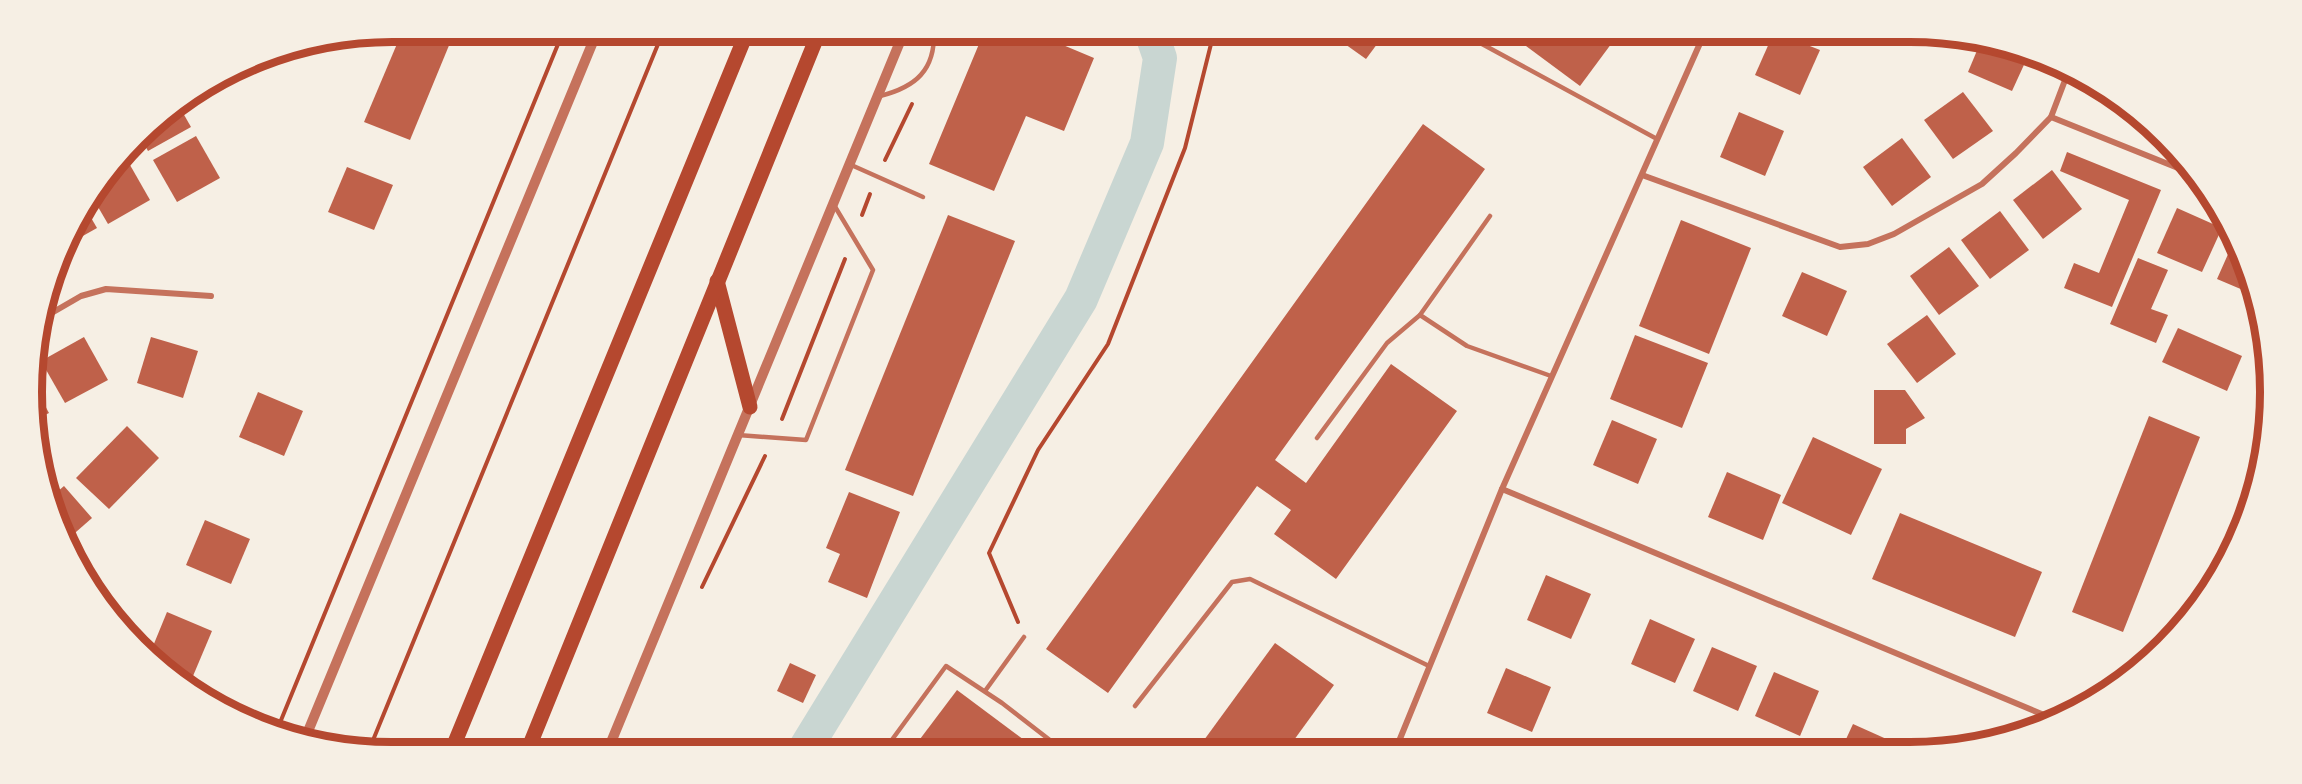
<svg xmlns="http://www.w3.org/2000/svg" width="2302" height="784" font-family="Montserrat,sans-serif">
  <rect width="100%" height="100%" fill="#f6efe4"/>
  <g fill="none" stroke-linecap="round" stroke-linejoin="round">
    <path stroke="#c9d6d2" stroke-width="10" d="M896 582 903 586"/>
    <path stroke="#c9d6d2" stroke-width="34" d="M803 752 1081 299 1147 143 1160 58 1151 32"/>
  </g>
  <g fill="#bf614a">
    <path d="M402 32H423L450 43 410 140 364 122Z"/>
    <path d="M984 32H1032L1094 58 1064 131 1026 116 994 191 929 164Z"/>
    <path d="M1328 32H1386L1366 59Z"/>
    <path d="M1537 32H1620L1580 86 1526 46Z"/>
    <path d="M1774 32 1820 50 1800 95 1755 75Z"/>
    <path d="M1981 41 2003 44 2028 56 2012 91 1968 72Z"/>
    <path d="M1963 92 1993 131 1953 159 1924 120Z"/>
    <path d="M179 106 191 127 148 151 141 138 154 121Z"/>
    <path d="M1739 112 1784 131 1765 176 1720 157Z"/>
    <path d="M1423 124 1485 169 1275 460 1306 483 1391 364 1457 411 1336 579 1274 534 1291 510 1257 486 1108 693 1046 649Z"/>
    <path d="M196 136 220 178 177 202 153 160Z"/>
    <path d="M1902 138 1931 177 1892 206 1863 167Z"/>
    <path d="M2067 152 2161 190 2112 307 2064 288 2074 263 2099 273 2129 200 2060 171Z"/>
    <path d="M126 158 150 200 108 224 94 200Z"/>
    <path d="M347 167 393 185 374 230 328 212Z"/>
    <path d="M2052 170 2082 209 2043 239 2013 200Z"/>
    <path d="M2177 208 2222 228 2202 272 2157 253Z"/>
    <path d="M86 209 97 228 65 246 69 232Z"/>
    <path d="M2000 211 2029 250 1990 279 1961 240Z"/>
    <path d="M948 215 1015 241 913 496 845 470Z"/>
    <path d="M1681 220 1751 248 1709 354 1639 326Z"/>
    <path d="M2233 243 2247 286 2250 293 2217 279Z"/>
    <path d="M1949 247 1979 286 1939 315 1910 276Z"/>
    <path d="M2138 258 2168 270 2151 309 2168 315 2156 343 2110 324Z"/>
    <path d="M1802 272 1847 291 1827 336 1782 316Z"/>
    <path d="M1927 315 1956 354 1917 383 1887 344Z"/>
    <path d="M2178 328 2242 356 2227 391 2162 362Z"/>
    <path d="M1635 335 1708 363 1682 428 1610 399Z"/>
    <path d="M84 337 108 380 65 403 41 361Z"/>
    <path d="M151 337 198 351 183 398 137 383Z"/>
    <path d="M1874 390H1905L1925 418 1906 429V444H1874Z"/>
    <path d="M258 392 303 411 284 456 239 437Z"/>
    <path d="M38 393 49 413 39 418Z"/>
    <path d="M2149 416 2200 437 2123 632 2072 612Z"/>
    <path d="M1612 420 1657 439 1638 484 1593 465Z"/>
    <path d="M127 426 159 458 109 509 76 478Z"/>
    <path d="M1813 437 1882 469 1851 535 1782 503Z"/>
    <path d="M1727 472 1781 495 1763 540 1708 517Z"/>
    <path d="M64 486 92 518 68 539 50 498Z"/>
    <path d="M849 492 900 512 867 598 828 582 840 554 826 548Z"/>
    <path d="M1900 513 2042 572 2015 637 1872 579Z"/>
    <path d="M205 520 250 539 231 584 186 565Z"/>
    <path d="M1546 575 1591 594 1571 639 1527 620Z"/>
    <path d="M167 612 212 631 193 676 163 664 151 651Z"/>
    <path d="M1650 619 1695 639 1675 683 1631 664Z"/>
    <path d="M1275 643 1334 685 1286 751H1196Z"/>
    <path d="M1712 647 1757 666 1738 711 1693 691Z"/>
    <path d="M790 663 816 675 803 703 777 691Z"/>
    <path d="M1506 668 1551 687 1532 732 1487 713Z"/>
    <path d="M1774 672 1819 691 1800 736 1755 716Z"/>
    <path d="M957 690 1039 751H911Z"/>
    <path d="M1853 724 1911 750H1841Z"/>
  </g>
  <g fill="none" stroke-linecap="round" stroke-linejoin="round">
    <g stroke="#b5482f" stroke-width="4">
      <path d="M885 160 912 104"/>
      <path d="M862 215 870 194"/>
      <path d="M782 419 845 259"/>
      <path d="M702 587 765 456"/>
      <path d="M1018 622 989 553 1038 450 1108 344 1185 148 1214 32"/>
      <path d="M277 730 563 32"/>
      <path d="M369 750 663 32"/>
    </g>
    <g stroke="#c5725c" stroke-width="4.5">
      <path d="M1490 32 1482 44 1657 139"/>
      <path d="M880 96C916 87 935 70 934 32"/>
      <path d="M849 164 923 197"/>
      <path d="M1420 315 1490 216"/>
      <path d="M738 435 806 440 873 270 834 205"/>
      <path d="M1317 438 1387 343 1420 315 1467 346 1551 376"/>
      <path d="M985 691 1024 637"/>
      <path d="M1135 706 1232 582 1250 579 1429 666"/>
      <path d="M883 752 946 666 1002 703 1064 751"/>
    </g>
    <g stroke="#c5725c" stroke-width="6">
      <path d="M2051 117 2188 172"/>
      <path d="M1642 175 1840 247 1868 244 1894 234 1982 184 2016 153 2051 117 2067 75"/>
      <path d="M43 318 81 296 106 289 211 296"/>
      <path d="M1502 489 2056 720"/>
      <path d="M2216 580 2259 472"/>
      <path d="M1395 751 1502 489 1705 32"/>
    </g>
    <g stroke="#c5725c" stroke-width="10">
      <path d="M304 741 597 32"/>
      <path d="M607 752 904 32"/>
    </g>
    <g stroke="#b5482f" stroke-width="15">
      <path d="M717 281 750 407"/>
      <path d="M451 752 747 32"/>
      <path d="M527 752 819 32"/>
    </g>
  </g>
  <path d="M0 0H2302V784H0ZM392 42H1910A350 350 0 0 1 2260 392V392A350 350 0 0 1 1910 742H392A350 350 0 0 1 42 392V392A350 350 0 0 1 392 42Z" fill="#f6efe4" fill-rule="evenodd"/>
  <path fill="none" stroke="#b5482f" stroke-width="8" d="M392 42H1910A350 350 0 0 1 2260 392V392A350 350 0 0 1 1910 742H392A350 350 0 0 1 42 392V392A350 350 0 0 1 392 42Z"/>
</svg>
